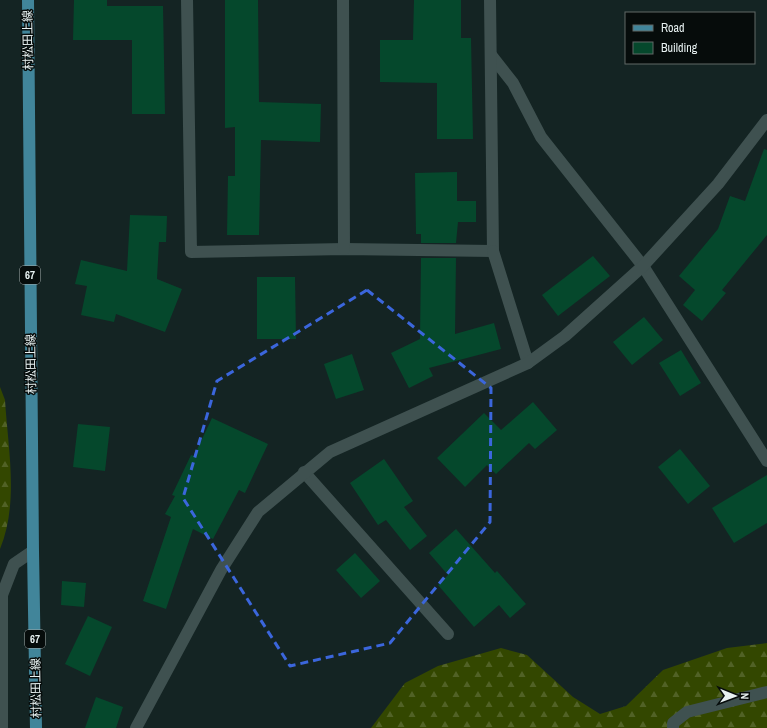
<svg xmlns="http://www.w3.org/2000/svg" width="767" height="728" font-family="'Archivo Narrow','Noto Sans JP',sans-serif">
  <defs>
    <pattern id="forest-firs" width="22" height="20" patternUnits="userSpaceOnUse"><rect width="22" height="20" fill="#334700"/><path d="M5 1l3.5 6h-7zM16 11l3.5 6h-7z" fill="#516226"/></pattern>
  </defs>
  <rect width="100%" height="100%" fill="#142423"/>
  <g fill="url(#forest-firs)">
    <path d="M0 387 5 400C8 449 19 503 0 549Z"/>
    <path d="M767 643V728H371L405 683 438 666 501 648 527 655 573 697 600 714 626 706 663 670 727 648Z"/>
  </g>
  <g fill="#05482c">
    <path d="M74 0H107V6H163L165 114H132V40H73Z"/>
    <path d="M225 0H258L259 102 321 104 320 142 261 140 259 235H227L228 176H235V127L225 128Z"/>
    <path d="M414 0H461V38H471L473 139H437V83L380 82V40H413Z"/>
    <path d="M764 149 767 150V235L722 290 726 293 702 321 683 305 695 290 679 276 718 229 730 196 745 201Z"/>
    <path d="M457 172V201H476V222H458L456 243H421V234H416L415 173Z"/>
    <path d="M130 215 167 216 166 242H159L157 279 182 289 165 332 116 314 114 322 81 315 87 286 75 284 81 260 127 271Z"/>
    <path d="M593 256 610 276 558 316 542 295Z"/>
    <path d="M421 258H456L455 334 494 323 501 349 429 368 433 376 409 388 391 353 420 339Z"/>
    <path d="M257 277H295L296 339H257Z"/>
    <path d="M644 317 663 340 632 365 613 342Z"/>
    <path d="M681 350 701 383 680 396 659 363Z"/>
    <path d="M352 354 364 390 336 399 324 364Z"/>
    <path d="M533 402 557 430 535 449 529 443 496 474 487 465 465 487 437 458 484 413 501 430Z"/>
    <path d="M212 418 268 444 245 493 239 490 213 539 193 529 166 609 143 601 171 517 165 514 175 496 172 495 191 455 194 456Z"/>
    <path d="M78 424 110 427 105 471 73 467Z"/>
    <path d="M680 449 710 486 688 504 658 467Z"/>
    <path d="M384 459 413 501 404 507 427 536 410 550 386 520 378 525 350 483Z"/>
    <path d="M767 475V523L734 543 712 508Z"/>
    <path d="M456 529 495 573 497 571 526 604 510 618 499 605 474 627 438 585 448 575 429 553Z"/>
    <path d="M355 553 380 581 361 598 336 570Z"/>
    <path d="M62 581 86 583 84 607 61 605Z"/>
    <path d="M88 616 112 627 90 676 65 664Z"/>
    <path d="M96 697 123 707 116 728H85Z"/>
  </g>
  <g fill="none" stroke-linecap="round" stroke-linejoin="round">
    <path stroke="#3f5150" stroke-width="12" d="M491 55 513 83 541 137 643 266"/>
    <g stroke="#3f5150" stroke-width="12">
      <path d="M187 0 191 252 344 249 493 251 490 0"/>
      <path d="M343 0 344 249"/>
      <path d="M493 251 528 363"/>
      <path d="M643 266 767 461"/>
      <path d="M304 472 448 634"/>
      <path d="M2 728V595L14 564 33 551"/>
      <path d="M136 728 221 570 258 512 330 452 528 363 565 336 643 266 718 184 767 120"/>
      <path d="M673 728V723L687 712 767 692"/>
    </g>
    <path stroke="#41859a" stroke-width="12" d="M28 0 33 551 36 728"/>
  </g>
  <path fill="none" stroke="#3b66dc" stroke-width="3" stroke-dasharray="8 5" stroke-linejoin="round" d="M367 290 491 388 490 522 390 643 290 666 183 498 217 381Z"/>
  <g text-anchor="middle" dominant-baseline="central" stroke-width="3" stroke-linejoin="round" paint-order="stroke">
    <g fill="#060c0b" stroke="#a4acac" stroke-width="1">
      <rect x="20" y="266" width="20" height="18" rx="3"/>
      <rect x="25" y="630" width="20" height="18" rx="3"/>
    </g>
    <g font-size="11" font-weight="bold" fill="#e7f1f1">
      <text x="30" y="275">67</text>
      <text x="35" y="639">67</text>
    </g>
    <g font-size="12" fill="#e7f1f1" stroke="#060c0b">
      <text transform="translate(28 40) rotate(-91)">村松田上線</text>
      <text transform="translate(31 364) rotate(-91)">村松田上線</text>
      <text transform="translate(36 688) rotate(-91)">村松田上線</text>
    </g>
  </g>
  <rect x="625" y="12" width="130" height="52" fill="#060c0b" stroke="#606867"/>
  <rect x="633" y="25" width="20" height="6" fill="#41859a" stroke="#606867"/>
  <text x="661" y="32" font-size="12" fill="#e7f1f1">Road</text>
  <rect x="633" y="42" width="20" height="12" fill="#05482c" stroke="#606867"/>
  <text x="661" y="52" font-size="12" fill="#e7f1f1">Building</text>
  <g transform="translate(735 696) rotate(91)" stroke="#060c0b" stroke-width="3" paint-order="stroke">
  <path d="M0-3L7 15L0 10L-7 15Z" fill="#e7f1f1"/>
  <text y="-6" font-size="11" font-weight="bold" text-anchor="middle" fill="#e7f1f1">N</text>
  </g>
</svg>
